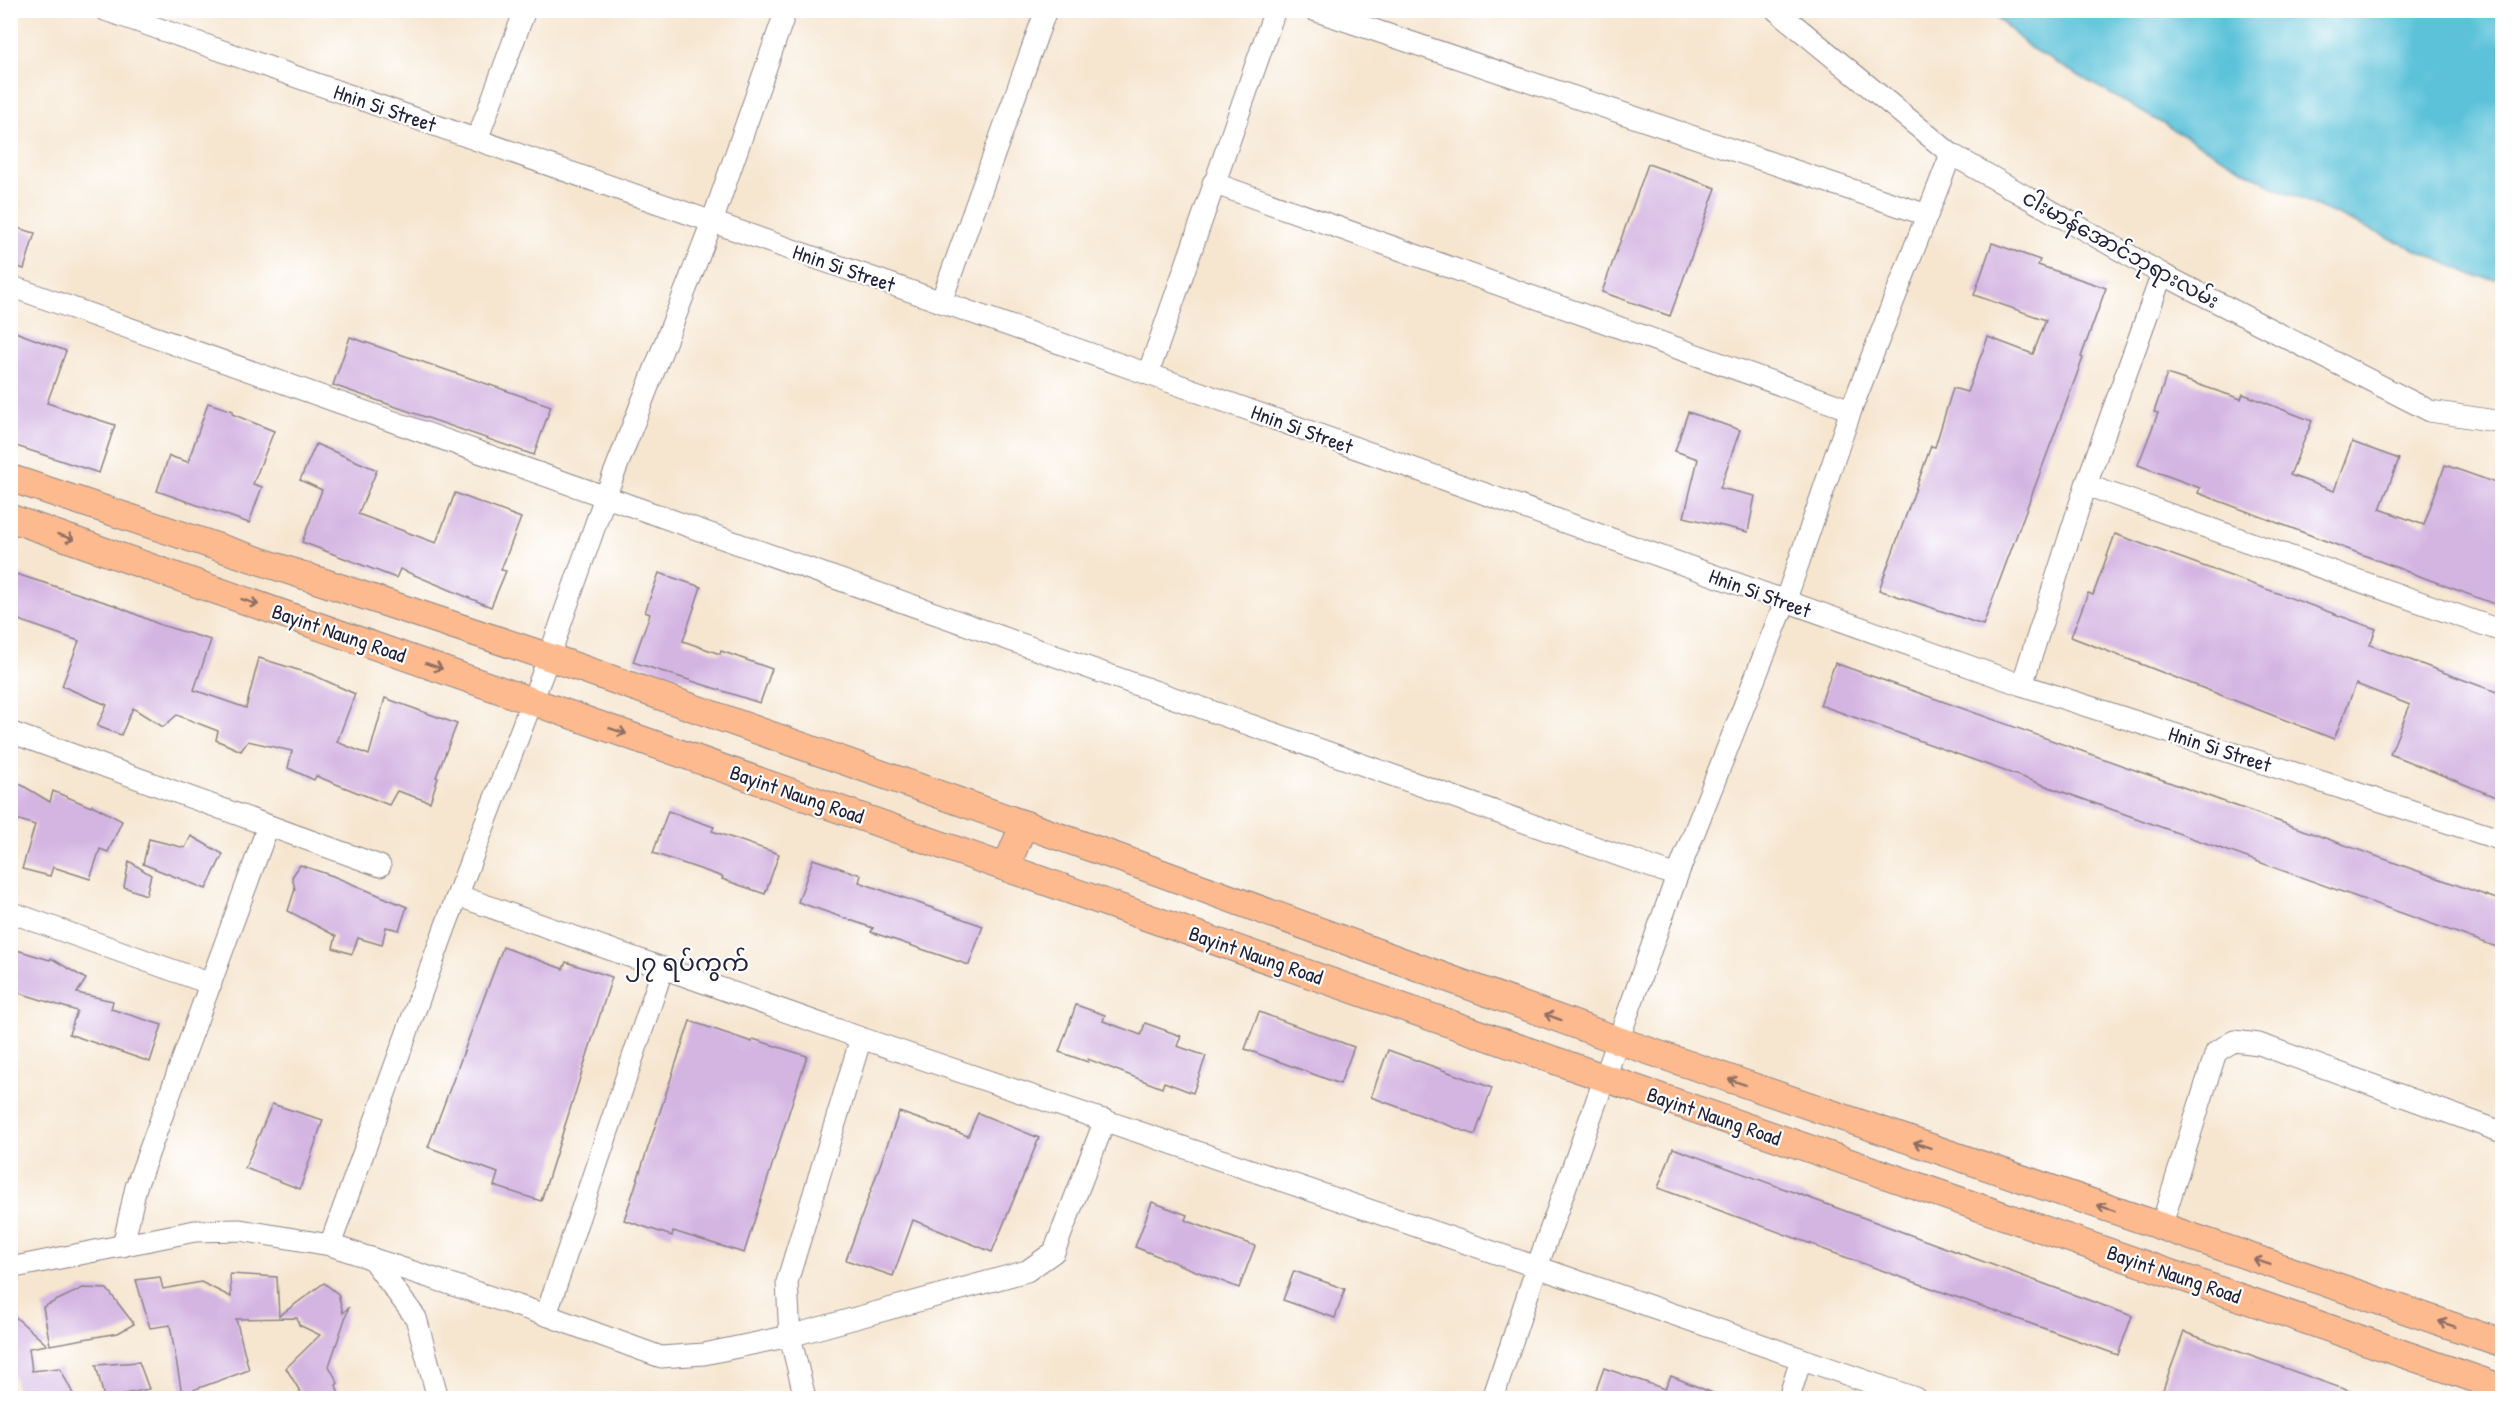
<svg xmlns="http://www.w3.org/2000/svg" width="2513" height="1409" font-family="'Patrick Hand','Noto Sans Myanmar',sans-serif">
  <rect width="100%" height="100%" fill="#fff"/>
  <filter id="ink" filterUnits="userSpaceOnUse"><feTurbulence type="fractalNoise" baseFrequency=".0167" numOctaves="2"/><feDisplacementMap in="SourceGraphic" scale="12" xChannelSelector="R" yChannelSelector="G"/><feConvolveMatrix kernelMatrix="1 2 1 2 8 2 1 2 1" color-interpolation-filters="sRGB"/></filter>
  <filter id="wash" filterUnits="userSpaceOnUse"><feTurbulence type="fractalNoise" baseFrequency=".008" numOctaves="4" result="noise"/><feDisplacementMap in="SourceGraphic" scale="24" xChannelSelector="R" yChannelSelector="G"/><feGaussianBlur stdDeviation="1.35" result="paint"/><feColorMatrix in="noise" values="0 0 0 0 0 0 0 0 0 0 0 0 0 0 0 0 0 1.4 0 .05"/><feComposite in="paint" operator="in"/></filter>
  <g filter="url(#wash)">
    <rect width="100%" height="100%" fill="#f6e6d0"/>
    <path fill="#5cc2d9" stroke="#3f728a" stroke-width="1.5" d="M1990 11H2502V280L2475 276 2272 186 2030 48Z"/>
    <g id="blocks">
      <g fill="#d4b5e2">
        <path d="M1648 164 1716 188 1670 316 1602 292Z"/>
        <path d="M10 226 35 233 24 269 10 264Z"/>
        <path d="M1992 243 2040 260 2038 265 2106 288 2081 357 2083 358 1983 625 1879 590 1931 446 1935 447 1953 388 1967 392 1988 337 2033 354 2046 320 1974 295Z"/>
        <path d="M10 330 66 351 47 403 115 425 99 473 10 444Z"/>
        <path d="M350 337 551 406 534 455 333 385Z"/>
        <path d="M2167 374 2241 399 2243 394 2312 421 2290 475 2334 491 2352 442 2399 459 2380 509 2424 525 2445 465 2502 485V607L2198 493 2200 488 2138 465 2158 413 2154 412Z"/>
        <path d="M208 403 233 411 232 414 274 431 253 484 262 487 249 523 157 491 169 456 188 462Z"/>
        <path d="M1688 412 1740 430 1720 488 1755 496 1748 532 1684 517 1698 459 1675 451Z"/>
        <path d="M316 444 377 470 358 514 436 543 455 493 521 518 501 570 506 571 491 607 400 569 396 578 302 542 322 490 300 480Z"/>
        <path d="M2115 534 2376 629 2370 645 2502 694V786L2498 798 2390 754 2410 705 2356 684 2334 739 2071 637 2088 593 2093 595Z"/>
        <path d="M13 573 114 605 161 625 211 640 194 690 246 708 259 658 311 674 355 694 337 742 369 755 385 698 457 724 436 777 438 778 430 802 397 791 389 805 316 776 314 780 288 768 292 751 248 741 241 751 216 740 218 731 177 715 163 727 133 708 121 735 97 726 107 705 62 686 79 641 10 617V589Z"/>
        <path d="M659 573 701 587 683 641 720 654 721 651 772 669 760 703 633 662 650 614 645 612Z"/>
        <path d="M1835 663 2502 901V949L1820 705Z"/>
        <path d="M10 778 50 802 53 791 91 807 92 805 122 821 108 852 100 849 90 879 53 867 50 876 22 869 35 825 10 817Z"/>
        <path d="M668 811 714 827 712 831 779 854 765 894 722 879 723 877 653 853Z"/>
        <path d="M191 836 223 854 206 889 143 864 149 839 185 848Z"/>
        <path d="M813 859 861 875 859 882 983 926 969 965 871 932 873 928 798 902Z"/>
        <path d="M129 861 151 875 146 895 124 887Z"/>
        <path d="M300 865 333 876 407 907 399 930 386 927 382 945 358 938 352 954 333 948 336 936 288 911 295 889 292 877Z"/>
        <path d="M503 947 563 969 566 962 612 977 541 1201 494 1186 498 1173 428 1147Z"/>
        <path d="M10 948 50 960 51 958 86 979 77 993 113 1001 111 1009 162 1025 150 1062 69 1034 77 1011 10 990Z"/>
        <path d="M1076 1005 1105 1015 1103 1021 1141 1035 1145 1023 1181 1036 1177 1046 1206 1056 1193 1093 1164 1082 1162 1088 1088 1059V1062L1059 1052Z"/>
        <path d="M1259 1012 1354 1047 1340 1084 1245 1049Z"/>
        <path d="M690 1021 752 1042 753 1039 807 1056 744 1253 673 1231 672 1236 624 1220Z"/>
        <path d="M1388 1050 1492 1088 1475 1135 1371 1097Z"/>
        <path d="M272 1104 323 1120 300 1189 245 1168Z"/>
        <path d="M899 1112 968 1136 978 1113 1039 1138 992 1252 913 1220 893 1276 846 1260Z"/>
        <path d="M1673 1148 2132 1316 2118 1355 1817 1247V1246L1658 1188Z"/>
        <path d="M1152 1202 1187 1215 1185 1220 1255 1246 1239 1288 1135 1247Z"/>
        <path d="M1294 1271 1345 1289 1335 1318 1283 1300Z"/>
        <path d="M230 1274 277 1277 279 1316 324 1283 338 1294 343 1313 349 1307 329 1366 338 1383 336 1385 340 1398H304L286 1368 320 1335 299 1325 297 1318 236 1319 249 1370 182 1394 170 1325 150 1328 136 1280 160 1277 163 1289 201 1282 231 1297Z"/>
        <path d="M83 1288 107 1289 134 1324 118 1333 50 1345 43 1307Z"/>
        <path d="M10 1312 47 1345 29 1348 32 1371 60 1368 75 1398H20L10 1364Z"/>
        <path d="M2184 1332 2363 1396 2362 1398H2160Z"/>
        <path d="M139 1362 149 1389 124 1394V1398H104L96 1365Z"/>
        <path d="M1604 1368 1665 1389 1671 1376 1725 1398H1593Z"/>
      </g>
    </g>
  </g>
  <g filter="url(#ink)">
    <use href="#blocks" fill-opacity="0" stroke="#8c8486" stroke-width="1.5"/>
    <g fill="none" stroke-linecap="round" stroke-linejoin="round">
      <g stroke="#8c8486" stroke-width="23">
        <g id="minor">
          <path d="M105 10 1148 374 2022 685 2502 840"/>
          <path d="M1314 10 1927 215"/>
          <path d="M1776 10 1951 154 2162 274 2430 411 2502 422"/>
          <path d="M477 140 525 10"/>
          <path d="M1213 183 1851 410"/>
          <path d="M10 286 1677 876"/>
          <path d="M941 302 1046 10"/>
          <path d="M1148 374 1275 10"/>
          <path d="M2086 485 2502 631"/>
          <path d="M2022 685 2086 485 2162 274"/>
          <path d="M10 732 380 866"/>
          <path d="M459 896 861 1038 1537 1267 1915 1398"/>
          <path d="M10 912 211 984"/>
          <path d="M2161 1227 2216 1052 2234 1041 2259 1044 2502 1132"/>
          <path d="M330 1245 446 925 549 657 605 497 712 222 786 10"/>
          <path d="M123 1246 136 1187 268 826"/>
          <path d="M371 1258 416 1318 438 1398"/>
          <path d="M10 1268 195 1231 240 1230 330 1245 546 1315 661 1357 704 1354 790 1336 1027 1271 1054 1252 1105 1120"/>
          <path d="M546 1315 663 968"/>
          <path d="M805 1398 790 1336 787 1282 861 1038"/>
          <path d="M1493 1398 1537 1267 1677 876 1785 602 1851 410 1951 154"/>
          <path d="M1789 1398 1801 1359"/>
        </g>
      </g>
      <g stroke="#8c8486" stroke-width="29">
        <g id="major">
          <path d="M10 478 549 657 1117 857 1617 1040 2502 1343"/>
          <path d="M10 518 1605 1078 2502 1388"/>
          <path d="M1006 867 1024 824"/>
        </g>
      </g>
      <use href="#minor" stroke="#fff" stroke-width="21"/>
      <use href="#major" stroke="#fcba8e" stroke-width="27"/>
    </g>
    <defs><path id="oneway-shaft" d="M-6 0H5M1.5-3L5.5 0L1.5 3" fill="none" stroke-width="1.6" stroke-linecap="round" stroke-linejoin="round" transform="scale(1.5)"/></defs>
    <g stroke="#8f6e64">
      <use href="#oneway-shaft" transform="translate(66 537) rotate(19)"/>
      <use href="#oneway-shaft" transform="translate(250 602) rotate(19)"/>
      <use href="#oneway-shaft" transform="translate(434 666) rotate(19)"/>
      <use href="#oneway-shaft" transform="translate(618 731) rotate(19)"/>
      <use href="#oneway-shaft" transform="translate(1553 1017) rotate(-160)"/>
      <use href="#oneway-shaft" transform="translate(1737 1082) rotate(-161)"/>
      <use href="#oneway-shaft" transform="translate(1922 1145) rotate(-161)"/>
      <use href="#oneway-shaft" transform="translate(2106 1208) rotate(-161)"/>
      <use href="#oneway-shaft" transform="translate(2262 1262) rotate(-161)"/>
      <use href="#oneway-shaft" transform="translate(2447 1324) rotate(-161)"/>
    </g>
  </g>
  <g text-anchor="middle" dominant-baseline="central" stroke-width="4.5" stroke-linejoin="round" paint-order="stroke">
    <g font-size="21" fill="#22223b" stroke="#fff">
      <text transform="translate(385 108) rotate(19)">Hnin Si Street</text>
      <text transform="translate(2121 249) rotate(29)">ငါးမာန်အောင်ဘုရားလမ်း</text>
      <text transform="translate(844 268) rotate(19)">Hnin Si Street</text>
      <text transform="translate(1302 429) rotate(20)">Hnin Si Street</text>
      <text transform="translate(1760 593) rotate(20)">Hnin Si Street</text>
      <text transform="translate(339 633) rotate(19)">Bayint Naung Road</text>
      <text transform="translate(2220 749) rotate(18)">Hnin Si Street</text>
      <text transform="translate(797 794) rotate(19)">Bayint Naung Road</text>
      <text transform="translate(1256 955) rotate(19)">Bayint Naung Road</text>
      <text transform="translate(1714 1116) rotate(19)">Bayint Naung Road</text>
      <text transform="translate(2174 1274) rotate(19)">Bayint Naung Road</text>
    </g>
    <g font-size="24" fill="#22223b" stroke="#fff">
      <text x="687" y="962">၂၇ ရပ်ကွက်</text>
    </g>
  </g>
  <rect width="2513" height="1409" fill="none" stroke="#fff" stroke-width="36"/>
</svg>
